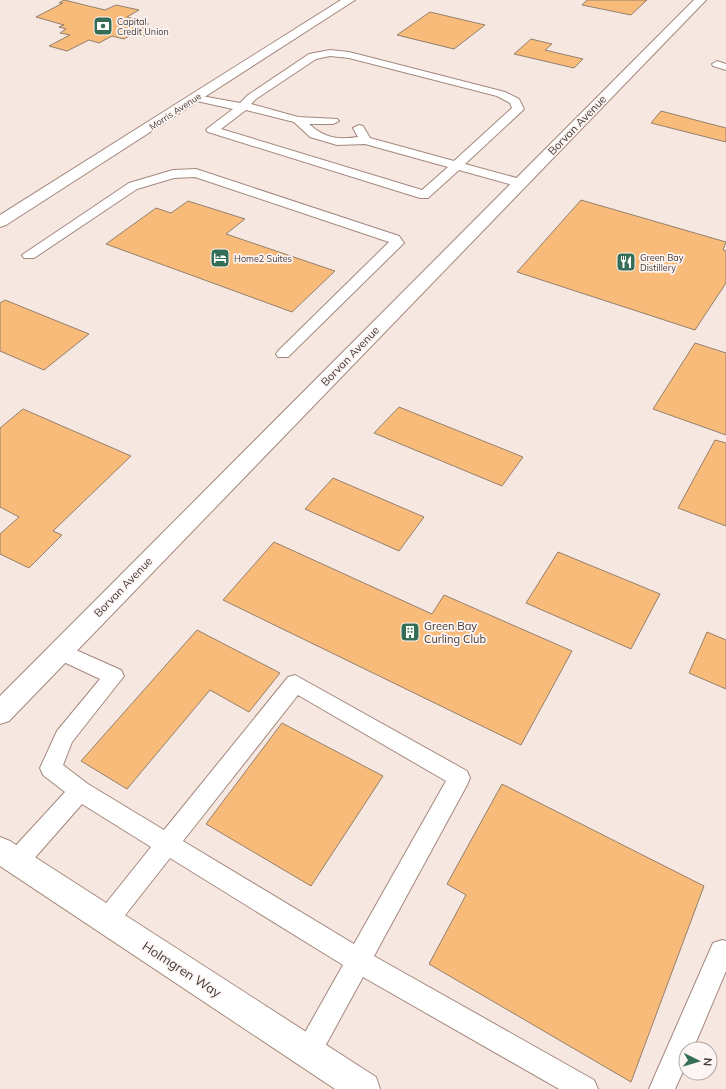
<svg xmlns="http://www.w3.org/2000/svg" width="726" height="1089" font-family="Mulish,sans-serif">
  <rect width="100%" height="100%" fill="#fcf5f3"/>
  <path fill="#f7e7e1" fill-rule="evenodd" d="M0 0H726V1089H0ZM686 1049H710V1073H686Z"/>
  <g fill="#f8bb79" stroke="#94806d">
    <path d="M64 0 105 10 116 5 139 10 127 17 148 23V25L142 29 154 32 145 36 134 33 124 39 112 36 99 43 89 40 67 51 49 46 70 35 60 33 66 29 59 27 64 25 36 17 63 3H59Z"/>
    <path d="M587 0H647L631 15 582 5Z"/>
    <path d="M430 12 485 25 454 49 397 35Z"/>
    <path d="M531 39 552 44 545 50 583 59 574 68 514 54Z"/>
    <path d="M661 111 726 128V142L651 123Z"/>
    <path d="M581 200 726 242 723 250 726 251V283L695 330 517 272Z"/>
    <path d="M188 201 245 219 226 234 335 271 292 312 106 244 156 208 171 213Z"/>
    <path d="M5 300 89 334 44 370 0 351V303Z"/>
    <path d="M695 343 726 353V435L653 409Z"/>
    <path d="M399 407 523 457 502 486 374 433Z"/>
    <path d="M23 409 131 456 53 531 62 535 29 568 0 554V534L19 517 0 507V428Z"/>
    <path d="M715 440 726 443V526L678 508Z"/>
    <path d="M333 478 424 517 399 551 305 509Z"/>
    <path d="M274 542 432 614 444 595 572 651 521 745 223 600Z"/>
    <path d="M558 552 660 594 631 649 526 603Z"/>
    <path d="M197 630 280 673 249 712 210 690 127 789 81 761Z"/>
    <path d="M707 632 726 640V689L689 673Z"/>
    <path d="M282 723 383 776 311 886 206 824Z"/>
    <path d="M502 784 704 886 631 1082 429 964 466 895 447 884Z"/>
  </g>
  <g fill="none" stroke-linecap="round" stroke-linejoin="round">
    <g stroke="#a3887d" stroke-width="2">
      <g id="lane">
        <path d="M330 50 349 52 505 92 519 99 524 109 522 111 465 164 524 180 526 183 520 187 459 170 428 198H420L208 132 206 130 208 128 233 109 192 100 191 98 196 95 240 103 248 95 309 54ZM330 56 349 58 497 96 510 103 512 108 454 161 370 138 363 126 359 125 353 128 358 137C338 140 324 138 309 124H333L339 121 337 119 298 117 251 104 256 99 316 59ZM246 110 294 122 310 137 337 145 365 144 448 167 422 190 221 129Z"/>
        <path d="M717 61 726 64V70L713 66 712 64Z"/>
        <path d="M196 169 399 236 404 243 288 357H278L276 354 278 351 389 242 195 177 174 178 137 189 34 258H24L22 255 129 183 173 170Z"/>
        <path d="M60 643 121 670 124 676 72 742 63 765 88 784 164 830 288 677 295 675 467 771 470 778 467 785 374 956 594 1080 598 1089H559L363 977 317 1061 308 1065 299 1061 295 1052 299 1043 343 965 170 858 115 928 107 932 99 928 95 920 99 912 151 847 82 804 25 869 17 872 9 869 5 861 9 853 65 792 43 775 40 768 57 731 100 679 53 657 50 651 53 645ZM298 695 446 781 354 944 183 841Z"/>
        <path d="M722 940 726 941V971L693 1049H686V1065L675 1089H649L713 943Z"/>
      </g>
    </g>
    <g stroke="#a3887d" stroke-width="2">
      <g id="street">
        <path d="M341 0H355L6 225 0 227V215Z"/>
        <path d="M694 0H706L9 721 0 724V696Z"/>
      </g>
    </g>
    <g stroke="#a3887d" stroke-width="2">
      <path id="secondary" d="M0 837 10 841 376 1077 380 1089H335L0 866Z"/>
    </g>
    <use href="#lane" fill="#fff" fill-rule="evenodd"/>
    <use href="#street" fill="#fff" fill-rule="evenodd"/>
    <use href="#secondary" fill="#fff" fill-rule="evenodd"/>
  </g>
  <defs>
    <g id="bank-square" transform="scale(1)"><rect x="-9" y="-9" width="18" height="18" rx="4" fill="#346e56" stroke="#fcf5f3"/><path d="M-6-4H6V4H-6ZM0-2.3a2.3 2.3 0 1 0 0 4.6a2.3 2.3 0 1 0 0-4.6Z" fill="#fff"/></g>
    <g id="hotel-square" transform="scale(1)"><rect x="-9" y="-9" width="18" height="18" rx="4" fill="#346e56" stroke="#fcf5f3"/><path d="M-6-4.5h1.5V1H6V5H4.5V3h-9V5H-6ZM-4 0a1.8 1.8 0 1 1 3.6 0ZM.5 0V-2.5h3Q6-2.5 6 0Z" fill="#fff"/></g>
    <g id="restaurant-square" transform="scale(1)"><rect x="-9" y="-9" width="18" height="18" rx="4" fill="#346e56" stroke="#fcf5f3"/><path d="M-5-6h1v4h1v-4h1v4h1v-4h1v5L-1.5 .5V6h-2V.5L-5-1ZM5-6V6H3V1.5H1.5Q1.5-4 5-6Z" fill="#fff"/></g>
    <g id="building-square" transform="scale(1)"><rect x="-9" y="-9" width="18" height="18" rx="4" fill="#346e56" stroke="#fcf5f3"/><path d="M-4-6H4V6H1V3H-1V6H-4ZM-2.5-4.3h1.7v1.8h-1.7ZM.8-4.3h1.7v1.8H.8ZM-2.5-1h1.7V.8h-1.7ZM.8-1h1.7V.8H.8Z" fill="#fff"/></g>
  </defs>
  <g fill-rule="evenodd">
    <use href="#bank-square" x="103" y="26"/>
    <use href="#hotel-square" x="220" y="258"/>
    <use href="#restaurant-square" x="626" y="262"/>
    <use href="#building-square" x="410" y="632"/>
  </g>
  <g text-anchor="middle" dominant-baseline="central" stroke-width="3.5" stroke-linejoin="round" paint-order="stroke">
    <g font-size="9" fill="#463a35" stroke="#fcf5f3" text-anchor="start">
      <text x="117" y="21">Capital<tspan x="117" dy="10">Credit Union</tspan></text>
      <text x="640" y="257">Green Bay<tspan x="640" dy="10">Distillery</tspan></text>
      <text x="234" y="258">Home2 Suites</text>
    </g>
    <g font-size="9" fill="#463a35" stroke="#fcf5f3">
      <text transform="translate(175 111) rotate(-33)">Morris Avenue</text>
    </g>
    <g font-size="11" fill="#463a35" stroke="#fcf5f3">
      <text transform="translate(577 125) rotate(-46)">Borvan Avenue</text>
      <text transform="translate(350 356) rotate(-46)">Borvan Avenue</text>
      <text transform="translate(123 587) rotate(-46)">Borvan Avenue</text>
    </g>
    <g font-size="11" fill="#463a35" stroke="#fcf5f3" text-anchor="start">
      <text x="424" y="626">Green Bay<tspan x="424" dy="13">Curling Club</tspan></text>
    </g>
    <g font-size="13" fill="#463a35" stroke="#fcf5f3">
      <text transform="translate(182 969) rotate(33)">Holmgren Way</text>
    </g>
  </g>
  <g transform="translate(698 1061) rotate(95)"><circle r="19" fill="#fcf5f3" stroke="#b3aaa7"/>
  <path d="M0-3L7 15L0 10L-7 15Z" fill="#346e56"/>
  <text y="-6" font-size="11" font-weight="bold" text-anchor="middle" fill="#463a35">N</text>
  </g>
</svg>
